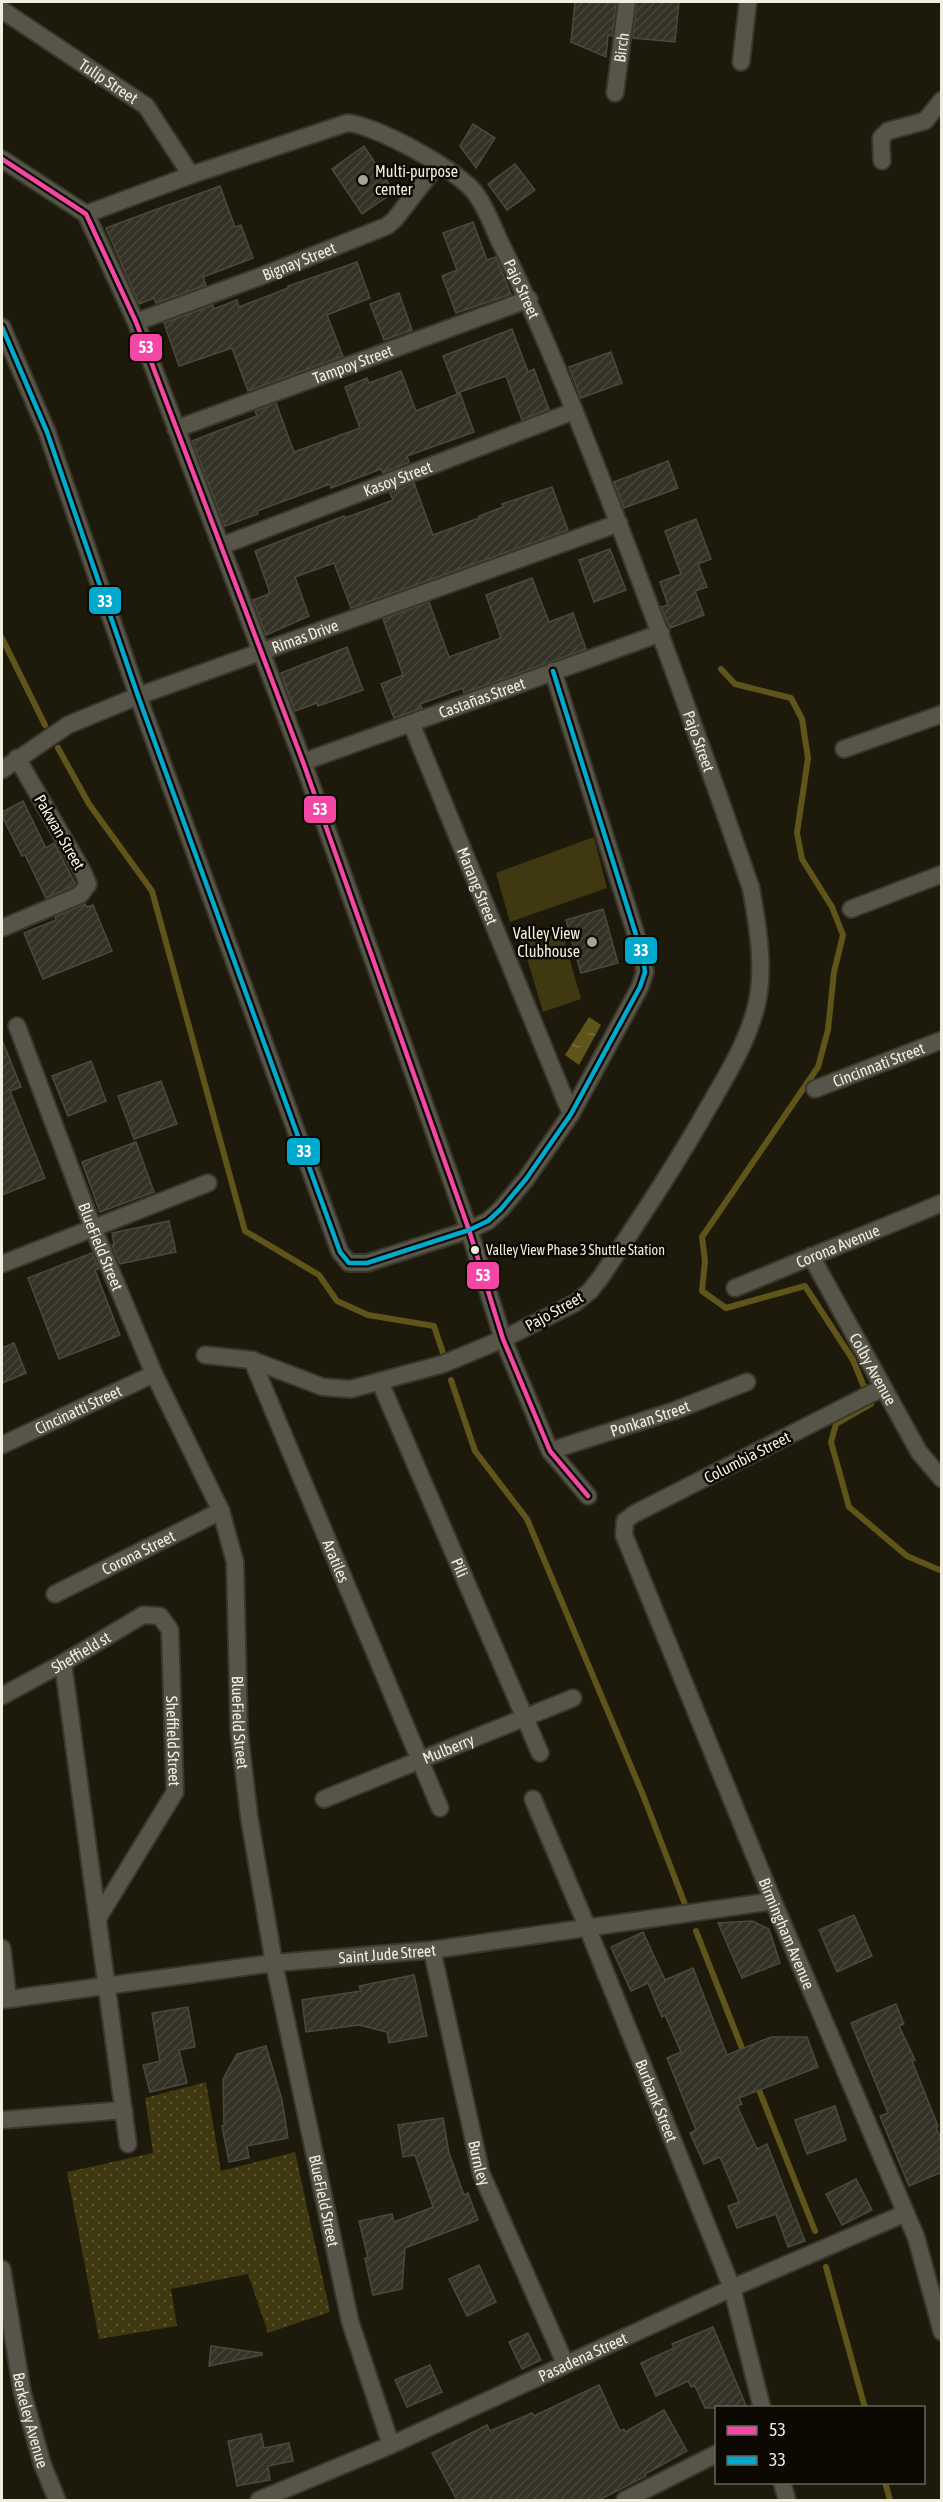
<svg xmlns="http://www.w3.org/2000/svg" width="943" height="2502" font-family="'Asap Condensed',sans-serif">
  <defs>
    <pattern id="grass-dots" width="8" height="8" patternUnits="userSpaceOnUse" patternTransform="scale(1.5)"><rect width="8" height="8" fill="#3f3810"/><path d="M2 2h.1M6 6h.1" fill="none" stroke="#5b5532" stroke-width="1.8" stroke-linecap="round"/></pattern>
    <pattern id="water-ripples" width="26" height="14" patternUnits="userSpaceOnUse" patternTransform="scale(1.5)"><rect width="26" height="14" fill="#5f5419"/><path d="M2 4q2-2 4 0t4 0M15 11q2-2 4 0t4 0" fill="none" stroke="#766d3a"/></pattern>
    <pattern id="building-hatch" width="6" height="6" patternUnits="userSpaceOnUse" patternTransform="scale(1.5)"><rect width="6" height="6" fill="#343226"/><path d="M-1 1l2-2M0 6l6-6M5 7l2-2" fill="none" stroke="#48463b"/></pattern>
  </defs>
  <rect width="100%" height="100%" fill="#1d1a0c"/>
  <path fill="url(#grass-dots)" d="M206 2082 221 2171 295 2152 330 2312 268 2333 248 2274 171 2289 177 2326 99 2339 67 2172 153 2153 145 2098Z"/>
  <g fill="#3f3810">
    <path d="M594 837 607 888 510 922 496 873Z"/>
    <path d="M560 924 581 999 543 1012 520 935Z"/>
  </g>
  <path fill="url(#water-ripples)" d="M589 1017 601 1025 579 1065 565 1055Z"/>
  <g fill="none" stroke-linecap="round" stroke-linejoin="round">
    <g stroke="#5f5419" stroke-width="6">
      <path d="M2 638 45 725"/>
      <path d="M721 669 735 684 791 698 802 719 808 758 797 833 802 859 832 907 843 935 834 972 828 1030 818 1067 702 1237 705 1261 702 1291 726 1308 805 1286 853 1360 871 1404 836 1424 831 1442 849 1507 907 1556 942 1571"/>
      <path d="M58 748 89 804 152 891 245 1231 319 1275 337 1301 368 1315 434 1326 443 1353"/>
      <path d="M451 1380 475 1451 527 1519 643 1795 686 1907"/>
      <path d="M696 1931 745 2056"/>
      <path d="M757 2085 815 2231"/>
      <path d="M826 2267 865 2408"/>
      <path d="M885 2482 890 2500"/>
    </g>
  </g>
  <g fill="url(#building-hatch)" stroke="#4b493c" stroke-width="1.5">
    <path d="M575 2 616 3 612 36 608 35 606 57 571 42Z"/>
    <path d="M637 2H679L675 42 633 38Z"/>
    <path d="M473 124 495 138 476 168 460 146Z"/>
    <path d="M364 146 394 192 362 214 332 169Z"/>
    <path d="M515 164 535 190 507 210 488 184Z"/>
    <path d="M220 186 235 227 241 225 253 258 203 277 206 285 156 303 154 298 139 304 106 228Z"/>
    <path d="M473 222 487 260 496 257 511 294 456 313 442 276 457 270 443 233Z"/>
    <path d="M357 262 370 298 327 315 343 356 248 391 232 348 179 366 164 323 213 305 214 309 237 300 239 307 288 288V286Z"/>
    <path d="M399 293 412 330 384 340 370 304Z"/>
    <path d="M512 329 528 372 534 369 549 409 522 420 506 376 457 393 443 356Z"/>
    <path d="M611 352 622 383 581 398 569 367Z"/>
    <path d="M401 371 416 411 460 393 474 432 407 456 409 462 383 473 381 469 331 488 330 484 257 511 258 514 225 526 192 441 257 416 255 411 276 403 294 452 360 428 345 387 367 378 369 383Z"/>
    <path d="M668 461 678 488 624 508 614 482Z"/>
    <path d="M414 483 433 535 479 518V516L503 507 502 504 552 487 568 530 351 608 334 563 295 577 309 616 266 635 253 600 269 594V590L255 551 344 516 345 518 393 500 390 493Z"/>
    <path d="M696 519 711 559 698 564 707 587 695 591 704 615 670 628 661 607 668 605 660 582 681 574 665 531Z"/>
    <path d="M610 549 626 590 594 602 579 560Z"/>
    <path d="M532 578 549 622 573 613 586 649 464 693 463 688 420 704 422 708 394 718 381 684 403 675 383 619 429 602 449 657 501 638 486 595Z"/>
    <path d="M347 647 363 690 318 706 317 703 295 711 281 673Z"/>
    <path d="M23 801 46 848 54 843 75 883 73 886 46 898 25 855 22 856 2 816V812Z"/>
    <path d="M85 904 87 907 93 905 112 951 43 979 24 933 56 920 55 917Z"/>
    <path d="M603 909 618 963 581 973 566 920Z"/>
    <path d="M2 1040 21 1087 10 1091 45 1178 2 1195Z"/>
    <path d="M91 1061 106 1101 68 1116 52 1076Z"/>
    <path d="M161 1081 177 1124 134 1139 118 1096Z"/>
    <path d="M136 1142 154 1192 100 1212 82 1162Z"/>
    <path d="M169 1221 176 1252 120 1264 112 1245 114 1244 112 1233Z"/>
    <path d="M92 1253 99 1269 95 1270 120 1335 59 1359 28 1278Z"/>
    <path d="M14 1343 26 1373 2 1383V1348Z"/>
    <path d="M854 1915 872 1956 837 1972 819 1930Z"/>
    <path d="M752 1921 769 1929 780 1963 742 1978 718 1923Z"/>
    <path d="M643 1932 665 1980 693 1968 727 2055 771 2037H807L818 2067 739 2098 742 2104 737 2106 757 2149 767 2144 805 2241 788 2247 776 2214 737 2228 728 2206 739 2202 720 2157 704 2164 690 2133 696 2130 667 2058 681 2052 665 2015 662 2017 648 1983 631 1991 611 1947Z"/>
    <path d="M414 1975 427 2036 389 2043 387 2032 359 2025 306 2032 302 2000 361 1991 359 1986Z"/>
    <path d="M896 2004 904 2024 899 2026 915 2060 912 2061 938 2126 936 2127 942 2142V2172L909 2186 880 2116 888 2113 851 2023Z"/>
    <path d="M188 2007 195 2047 179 2050 187 2083 150 2092 143 2065 160 2061 152 2013Z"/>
    <path d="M266 2046 282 2100 288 2138 247 2146 249 2158 229 2162 222 2126 224 2125 223 2079 237 2054Z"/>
    <path d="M835 2106 846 2140 807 2154 795 2120Z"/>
    <path d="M443 2118 449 2153 464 2195 468 2193 478 2220 405 2248 402 2289 373 2295 365 2258H368L359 2221 392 2214 394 2222 433 2207 415 2155 403 2157 398 2125Z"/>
    <path d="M856 2179 872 2210 842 2225 826 2194Z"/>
    <path d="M479 2265 496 2302 467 2316 449 2279Z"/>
    <path d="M713 2327 747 2408H705L695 2386 691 2387 688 2381 656 2396 641 2363 674 2348 672 2344Z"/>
    <path d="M528 2333 541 2360 522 2369 509 2342Z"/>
    <path d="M211 2346 262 2353V2355L209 2366Z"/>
    <path d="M430 2365 442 2392 407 2407 395 2380Z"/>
    <path d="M599 2385 620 2431 624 2429 625 2432 664 2410 687 2451 645 2474 646 2476 599 2500H457L432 2453 487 2425 490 2431 532 2413 534 2416Z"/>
    <path d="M261 2434 264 2448 289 2443 293 2461 268 2466 270 2480 237 2486 228 2441Z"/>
  </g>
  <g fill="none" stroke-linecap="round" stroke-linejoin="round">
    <g stroke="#39372b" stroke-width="20">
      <g id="street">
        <path id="s1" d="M2 10 146 106 191 175"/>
        <path d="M741 62 748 2"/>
        <path id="s2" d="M615 93 627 2"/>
        <path d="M2 159 86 214 136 322 303 762 469 1230 503 1339 550 1451 588 1496"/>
        <path d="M882 161 881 138 888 131 925 121 942 100"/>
        <path id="s3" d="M86 214 191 175 347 123C374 124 460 171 476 194 486 208 493 227 500 242 526 294 548 346 570 400 635 561 694 724 751 888 758 928 766 972 755 1011 745 1046 727 1075 709 1106 676 1165 639 1220 601 1277L590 1291 575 1303 503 1339 443 1364 351 1389 323 1387 252 1360 205 1355"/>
        <path id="s4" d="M136 322 259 277 387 226 395 219 437 165"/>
        <path d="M2 327 47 432 138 696 340 1252 349 1263H367L469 1230 488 1221 501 1209 526 1179 571 1114 640 987 645 972 643 957 553 671"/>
        <path id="s5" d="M176 429 529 299"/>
        <path id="s6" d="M221 546 574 411"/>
        <path id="s7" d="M411 723 571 1114"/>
        <path d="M844 749 942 714"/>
        <path id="s8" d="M303 762 661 633"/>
        <path id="s9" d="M2 770 68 725 138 696 619 523"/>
        <path d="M851 909 942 874"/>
        <path d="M2 928 80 895 88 884 83 872 17 758"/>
        <path id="s10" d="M17 1026 93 1228 154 1374 221 1511 235 1562 239 1730 249 1816 274 1963 350 2321 391 2445"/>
        <path id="s11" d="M815 1089 942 1040"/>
        <path id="s12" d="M811 1256 919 1452 942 1479"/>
        <path d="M2 1264 208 1183"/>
        <path id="s13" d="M735 1288 942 1203"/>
        <path id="s14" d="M252 1360 440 1808"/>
        <path id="s15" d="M380 1382 540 1753"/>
        <path id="s16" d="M882 1388 634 1514 625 1521 624 1535 773 1901 916 2237 942 2332"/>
        <path id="s17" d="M2 1445 154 1374"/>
        <path id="s18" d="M550 1451 676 1410 747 1382"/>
        <path id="s19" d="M55 1594 221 1511"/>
        <path d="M63 1663 128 2144"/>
        <path id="s20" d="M2 1696 63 1663 143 1615 160 1616 170 1630 175 1792 98 1918"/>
        <path id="s21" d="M324 1799 573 1698"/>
        <path id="s22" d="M533 1799 588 1929 732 2288 762 2408"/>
        <path d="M2 1948 8 1999"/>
        <path id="s23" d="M432 1950 481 2173 565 2363"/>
        <path id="s24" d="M2 2000 274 1963 432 1950 773 1901"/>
        <path d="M2 2120 124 2110"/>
        <path id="s25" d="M2 2269 22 2391 42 2463 57 2500"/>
        <path d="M782 2482 787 2500"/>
        <path id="s26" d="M259 2500 391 2445 732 2288 906 2213"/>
        <path d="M625 2500 716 2454"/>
      </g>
    </g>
    <use href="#street" stroke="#575549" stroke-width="16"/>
    <g stroke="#0b0902" stroke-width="9">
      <path id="bus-1" d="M2 159 86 214 136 322 303 762 469 1230 503 1339 550 1451 588 1496"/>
    </g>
    <g stroke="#0b0902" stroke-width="9">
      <path id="bus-2" d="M2 327 47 432 138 696 340 1252 349 1263H367L469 1230 488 1221 501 1209 526 1179 571 1114 640 987 645 972 643 957 553 671"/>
    </g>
    <use href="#bus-1" stroke="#f346a5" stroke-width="4.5"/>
    <use href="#bus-2" stroke="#00a9ce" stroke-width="4.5"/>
  </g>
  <g fill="#a7a494" stroke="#0b0902" stroke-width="2">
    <circle cx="363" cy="180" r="6"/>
    <circle cx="592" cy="942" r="6"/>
  </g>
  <circle fill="#f1eede" stroke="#0b0902" stroke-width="2" cx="475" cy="1250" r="5"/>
  <g text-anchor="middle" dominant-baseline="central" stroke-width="5" stroke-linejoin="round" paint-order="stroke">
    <g font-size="14" fill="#f1eede" stroke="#0b0902" text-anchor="start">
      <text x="486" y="1250">Valley View Phase 3 Shuttle Station</text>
    </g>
    <g font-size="16" fill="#f1eede" stroke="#0b0902">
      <text stroke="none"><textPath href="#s2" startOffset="46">Birch</textPath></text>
      <text stroke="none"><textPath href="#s1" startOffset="128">Tulip Street</textPath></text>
      <text stroke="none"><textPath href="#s4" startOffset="174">Bignay Street</textPath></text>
      <text stroke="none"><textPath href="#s3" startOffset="531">Pajo Street</textPath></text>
      <text stroke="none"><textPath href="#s5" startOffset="188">Tampoy Street</textPath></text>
      <text stroke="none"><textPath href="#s6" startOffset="189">Kasoy Street</textPath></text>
      <text stroke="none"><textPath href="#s9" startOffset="333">Rimas Drive</textPath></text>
      <text stroke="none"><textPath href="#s8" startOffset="190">Castañas Street</textPath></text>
      <text stroke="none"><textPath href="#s3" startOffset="1017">Pajo Street</textPath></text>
      <text transform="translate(60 832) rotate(60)">Pakwan Street</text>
      <text stroke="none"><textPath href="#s7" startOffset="176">Marang Street</textPath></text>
      <text stroke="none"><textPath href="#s11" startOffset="68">Cincinnati Street</textPath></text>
      <text stroke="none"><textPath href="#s13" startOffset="111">Corona Avenue</textPath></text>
      <text stroke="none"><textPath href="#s10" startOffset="236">BlueField Street</textPath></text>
      <text transform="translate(554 1311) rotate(-29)">Pajo Street</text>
      <text stroke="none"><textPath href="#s12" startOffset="129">Colby Avenue</textPath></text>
      <text stroke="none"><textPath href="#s17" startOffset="84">Cincinatti Street</textPath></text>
      <text stroke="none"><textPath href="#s18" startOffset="105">Ponkan Street</textPath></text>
      <text transform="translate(747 1457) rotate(-27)">Columbia Street</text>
      <text stroke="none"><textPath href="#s19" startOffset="93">Corona Street</textPath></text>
      <text stroke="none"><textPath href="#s14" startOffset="218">Aratiles</textPath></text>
      <text stroke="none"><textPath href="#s15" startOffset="202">Pili</textPath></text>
      <text stroke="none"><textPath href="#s20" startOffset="90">Sheffield st</textPath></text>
      <text stroke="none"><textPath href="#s10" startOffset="740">BlueField Street</textPath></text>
      <text stroke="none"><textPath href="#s20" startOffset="308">Sheffield Street</textPath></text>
      <text stroke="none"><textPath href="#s21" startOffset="134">Mulberry</textPath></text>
      <text stroke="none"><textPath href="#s16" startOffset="734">Birmingham Avenue</textPath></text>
      <text stroke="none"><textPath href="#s24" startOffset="388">Saint Jude Street</textPath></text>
      <text stroke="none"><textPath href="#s22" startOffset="326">Burbank Street</textPath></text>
      <text stroke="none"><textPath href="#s23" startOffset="218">Burnley</textPath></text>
      <text stroke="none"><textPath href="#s10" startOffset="1226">BlueField Street</textPath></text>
      <text stroke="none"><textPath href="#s26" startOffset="354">Pasadena Street</textPath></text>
      <text stroke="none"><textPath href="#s25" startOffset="154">Berkeley Avenue</textPath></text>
    </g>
    <g font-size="16" fill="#f1eede" stroke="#0b0902" text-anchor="start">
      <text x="375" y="171">Multi-purpose<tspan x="375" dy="18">center</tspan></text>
      <text x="580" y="933" text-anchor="end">Valley View<tspan x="580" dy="18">Clubhouse</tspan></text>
    </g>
  </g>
  <g stroke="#0b0902" stroke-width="2">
    <rect x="129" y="333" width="34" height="29" rx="6" fill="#f346a5"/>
    <rect x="88" y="586" width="34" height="29" rx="6" fill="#00a9ce"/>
    <rect x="303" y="795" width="34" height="29" rx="6" fill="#f346a5"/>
    <rect x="624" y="936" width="34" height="29" rx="6" fill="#00a9ce"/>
    <rect x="286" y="1137" width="35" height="29" rx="6" fill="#00a9ce"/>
    <rect x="466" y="1261" width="34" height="29" rx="6" fill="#f346a5"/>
  </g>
  <g font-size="16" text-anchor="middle" font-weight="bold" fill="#fff">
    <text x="146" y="353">53</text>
    <text x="105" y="607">33</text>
    <text x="320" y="815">53</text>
    <text x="641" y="956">33</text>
    <text x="304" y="1157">33</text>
    <text x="483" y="1281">53</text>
  </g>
  <rect width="943" height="2502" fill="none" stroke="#f1eede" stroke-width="6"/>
  <rect x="715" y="2406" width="210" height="78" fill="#0b0902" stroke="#67655a" stroke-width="1.5"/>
  <rect x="727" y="2426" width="30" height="9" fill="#f346a5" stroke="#67655a" stroke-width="1.5"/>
  <text x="769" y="2436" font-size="18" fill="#f1eede">53</text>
  <rect x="727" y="2456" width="30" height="9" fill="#00a9ce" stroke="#67655a" stroke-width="1.5"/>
  <text x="769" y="2466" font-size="18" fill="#f1eede">33</text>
</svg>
